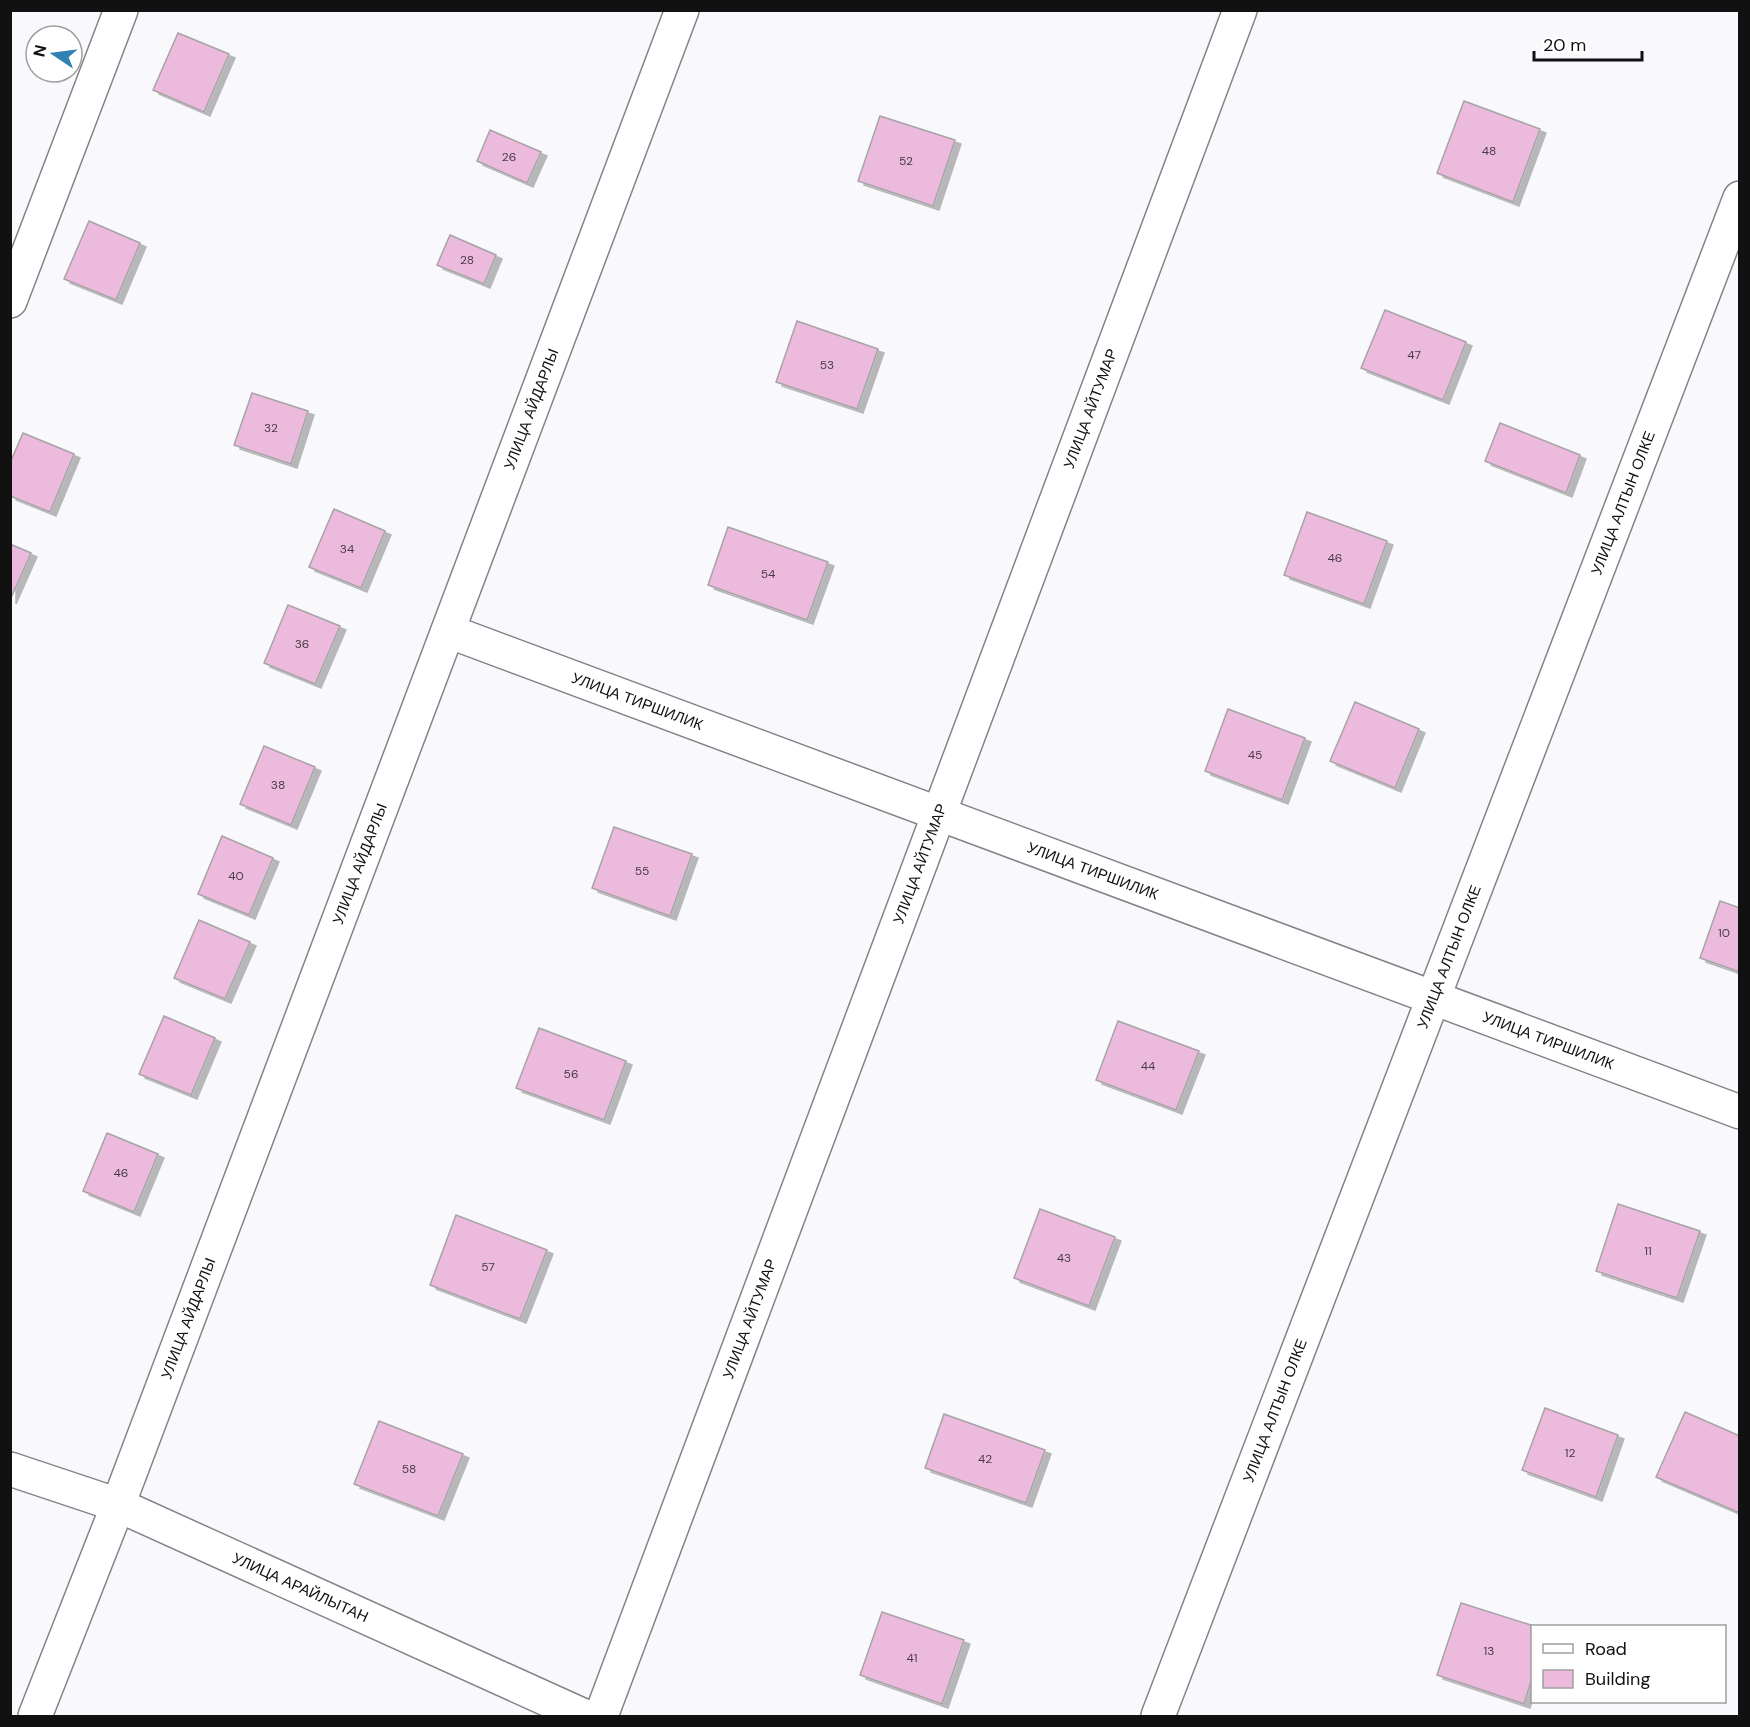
<svg xmlns="http://www.w3.org/2000/svg" width="1750" height="1727" font-family="'DM Sans',sans-serif">
  <defs>
    <filter id="shadow"><feDropShadow dx="6" dy="4" stdDeviation="0" flood-color="#0004"/></filter>
  </defs>
  <rect width="100%" height="100%" fill="#f9f9fd"/>
  <g fill="#ecbadd" stroke="#a7a3a6" stroke-width="1.5" filter="url(#shadow)">
    <path d="M178 33 229 54 204 112 153 90Z"/>
    <path d="M1464 101 1540 129 1513 202 1437 173Z"/>
    <path d="M880 116 955 140 933 206 858 181Z"/>
    <path d="M490 130 541 152 527 183 477 161Z"/>
    <path d="M89 221 140 243 116 300 64 279Z"/>
    <path d="M450 235 496 255 484 284 437 265Z"/>
    <path d="M1385 310 1466 342 1443 400 1361 368Z"/>
    <path d="M797 321 878 349 857 409 776 382Z"/>
    <path d="M252 393 308 411 291 464 234 445Z"/>
    <path d="M1500 423 1580 455 1566 493 1485 461Z"/>
    <path d="M23 433 74 454 50 512 10 496V463Z"/>
    <path d="M334 509 385 531 361 588 309 567Z"/>
    <path d="M1307 512 1387 541 1364 604 1284 575Z"/>
    <path d="M728 527 828 562 807 620 708 585Z"/>
    <path d="M10 544 31 553 10 600Z"/>
    <path d="M288 605 340 626 315 684 264 663Z"/>
    <path d="M1355 702 1419 729 1395 788 1330 761Z"/>
    <path d="M1228 709 1305 738 1282 800 1205 771Z"/>
    <path d="M264 746 315 767 291 825 240 804Z"/>
    <path d="M614 827 692 854 670 916 592 888Z"/>
    <path d="M222 836 273 858 249 915 198 894Z"/>
    <path d="M1720 901 1740 908V972L1700 958Z"/>
    <path d="M199 920 250 942 225 999 174 978Z"/>
    <path d="M164 1016 215 1038 191 1095 139 1074Z"/>
    <path d="M1118 1021 1199 1051 1176 1110 1096 1080Z"/>
    <path d="M539 1028 626 1061 604 1120 516 1088Z"/>
    <path d="M107 1133 158 1154 134 1212 83 1191Z"/>
    <path d="M1618 1204 1700 1231 1677 1298 1596 1271Z"/>
    <path d="M1040 1209 1115 1237 1089 1306 1014 1278Z"/>
    <path d="M456 1215 547 1250 520 1319 430 1285Z"/>
    <path d="M1545 1408 1618 1435 1596 1497 1522 1470Z"/>
    <path d="M1685 1412 1740 1436V1513L1656 1477Z"/>
    <path d="M944 1414 1045 1450 1026 1503 925 1468Z"/>
    <path d="M379 1421 463 1454 438 1516 354 1484Z"/>
    <path d="M1461 1603 1534 1626H1532V1678L1524 1704 1437 1675Z"/>
    <path d="M882 1612 964 1640 942 1704 860 1675Z"/>
  </g>
  <g fill="none" stroke-linecap="round" stroke-linejoin="round">
    <g stroke="#848488" stroke-width="36">
      <g id="minor">
        <path d="M10 301 121 10"/>
        <path id="s1" d="M448 631 1740 1112"/>
        <path id="s2" d="M10 1469 118 1505 584 1716"/>
        <path id="s3" d="M35 1716 118 1505 682 10"/>
        <path id="s4" d="M601 1716 1240 10"/>
        <path id="s5" d="M1158 1716 1740 198"/>
      </g>
    </g>
    <use href="#minor" stroke="#fff" stroke-width="33"/>
  </g>
  <g text-anchor="middle" dominant-baseline="central" stroke-width="4.5" stroke-linejoin="round" paint-order="stroke">
    <g font-size="12" fill="#483b45">
      <text x="1489" y="151">48</text>
      <text x="509" y="157">26</text>
      <text x="906" y="161">52</text>
      <text x="467" y="260">28</text>
      <text x="1414" y="355">47</text>
      <text x="827" y="365">53</text>
      <text x="271" y="428">32</text>
      <text x="347" y="549">34</text>
      <text x="1335" y="558">46</text>
      <text x="768" y="574">54</text>
      <text x="302" y="644">36</text>
      <text x="1255" y="755">45</text>
      <text x="278" y="785">38</text>
      <text x="642" y="871">55</text>
      <text x="236" y="876">40</text>
      <text x="1724" y="933">10</text>
      <text x="1148" y="1066">44</text>
      <text x="571" y="1074">56</text>
      <text x="121" y="1173">46</text>
      <text x="1648" y="1251">11</text>
      <text x="1064" y="1258">43</text>
      <text x="488" y="1267">57</text>
      <text x="1570" y="1453">12</text>
      <text x="985" y="1459">42</text>
      <text x="409" y="1469">58</text>
      <text x="1489" y="1651">13</text>
      <text x="912" y="1658">41</text>
    </g>
    <g font-size="15" fill="#111112" stroke="#fff">
      <text stroke="none"><textPath href="#s4" startOffset="1396">УЛИЦА АЙТУМАР</textPath></text>
      <text stroke="none"><textPath href="#s3" startOffset="1398">УЛИЦА АЙДАРЛЫ</textPath></text>
      <text stroke="none"><textPath href="#s5" startOffset="1299">УЛИЦА АЛТЫН ОЛКЕ</textPath></text>
      <text stroke="none"><textPath href="#s1" startOffset="202">УЛИЦА ТИРШИЛИК</textPath></text>
      <text stroke="none"><textPath href="#s4" startOffset="910">УЛИЦА АЙТУМАР</textPath></text>
      <text stroke="none"><textPath href="#s3" startOffset="912">УЛИЦА АЙДАРЛЫ</textPath></text>
      <text stroke="none"><textPath href="#s1" startOffset="688">УЛИЦА ТИРШИЛИК</textPath></text>
      <text stroke="none"><textPath href="#s5" startOffset="813">УЛИЦА АЛТЫН ОЛКЕ</textPath></text>
      <text stroke="none"><textPath href="#s1" startOffset="1174">УЛИЦА ТИРШИЛИК</textPath></text>
      <text stroke="none"><textPath href="#s3" startOffset="426">УЛИЦА АЙДАРЛЫ</textPath></text>
      <text stroke="none"><textPath href="#s4" startOffset="424">УЛИЦА АЙТУМАР</textPath></text>
      <text stroke="none"><textPath href="#s5" startOffset="327">УЛИЦА АЛТЫН ОЛКЕ</textPath></text>
      <text stroke="none"><textPath href="#s2" startOffset="314">УЛИЦА АРАЙЛЫТАН</textPath></text>
    </g>
  </g>
  <rect width="1750" height="1727" fill="none" stroke="#111112" stroke-width="24"/>
  <rect x="1531" y="1625" width="195" height="78" fill="#ffffff" stroke="#a0a0a0" stroke-width="1.5"/>
  <rect x="1543" y="1644" width="30" height="9" fill="#ffffff" stroke="#a0a0a0" stroke-width="1.5"/>
  <text x="1585" y="1655" font-size="18" fill="#111112">Road</text>
  <rect x="1543" y="1670" width="30" height="18" fill="#ecbadd" stroke="#a0a0a0" stroke-width="1.5"/>
  <text x="1585" y="1685" font-size="18" fill="#111112">Building</text>
  <g transform="translate(54 54) rotate(283)"><circle r="28" fill="#ffffff" stroke="#a0a0a0" stroke-width="1.5"/>
  <path d="M0-4.5L10 22L0 15L-10 22Z" fill="#3082b3"/>
  <text y="-9" font-size="16" font-weight="bold" text-anchor="middle" fill="#111112">N</text>
  </g>
  <path d="M1534 51v9h108v-9" fill="none" stroke="#111112" stroke-width="3"/>
  <text x="1543" y="51" font-size="18" fill="#111112" stroke="#ffffff" stroke-width="4.5" paint-order="stroke">20 m</text>
</svg>
